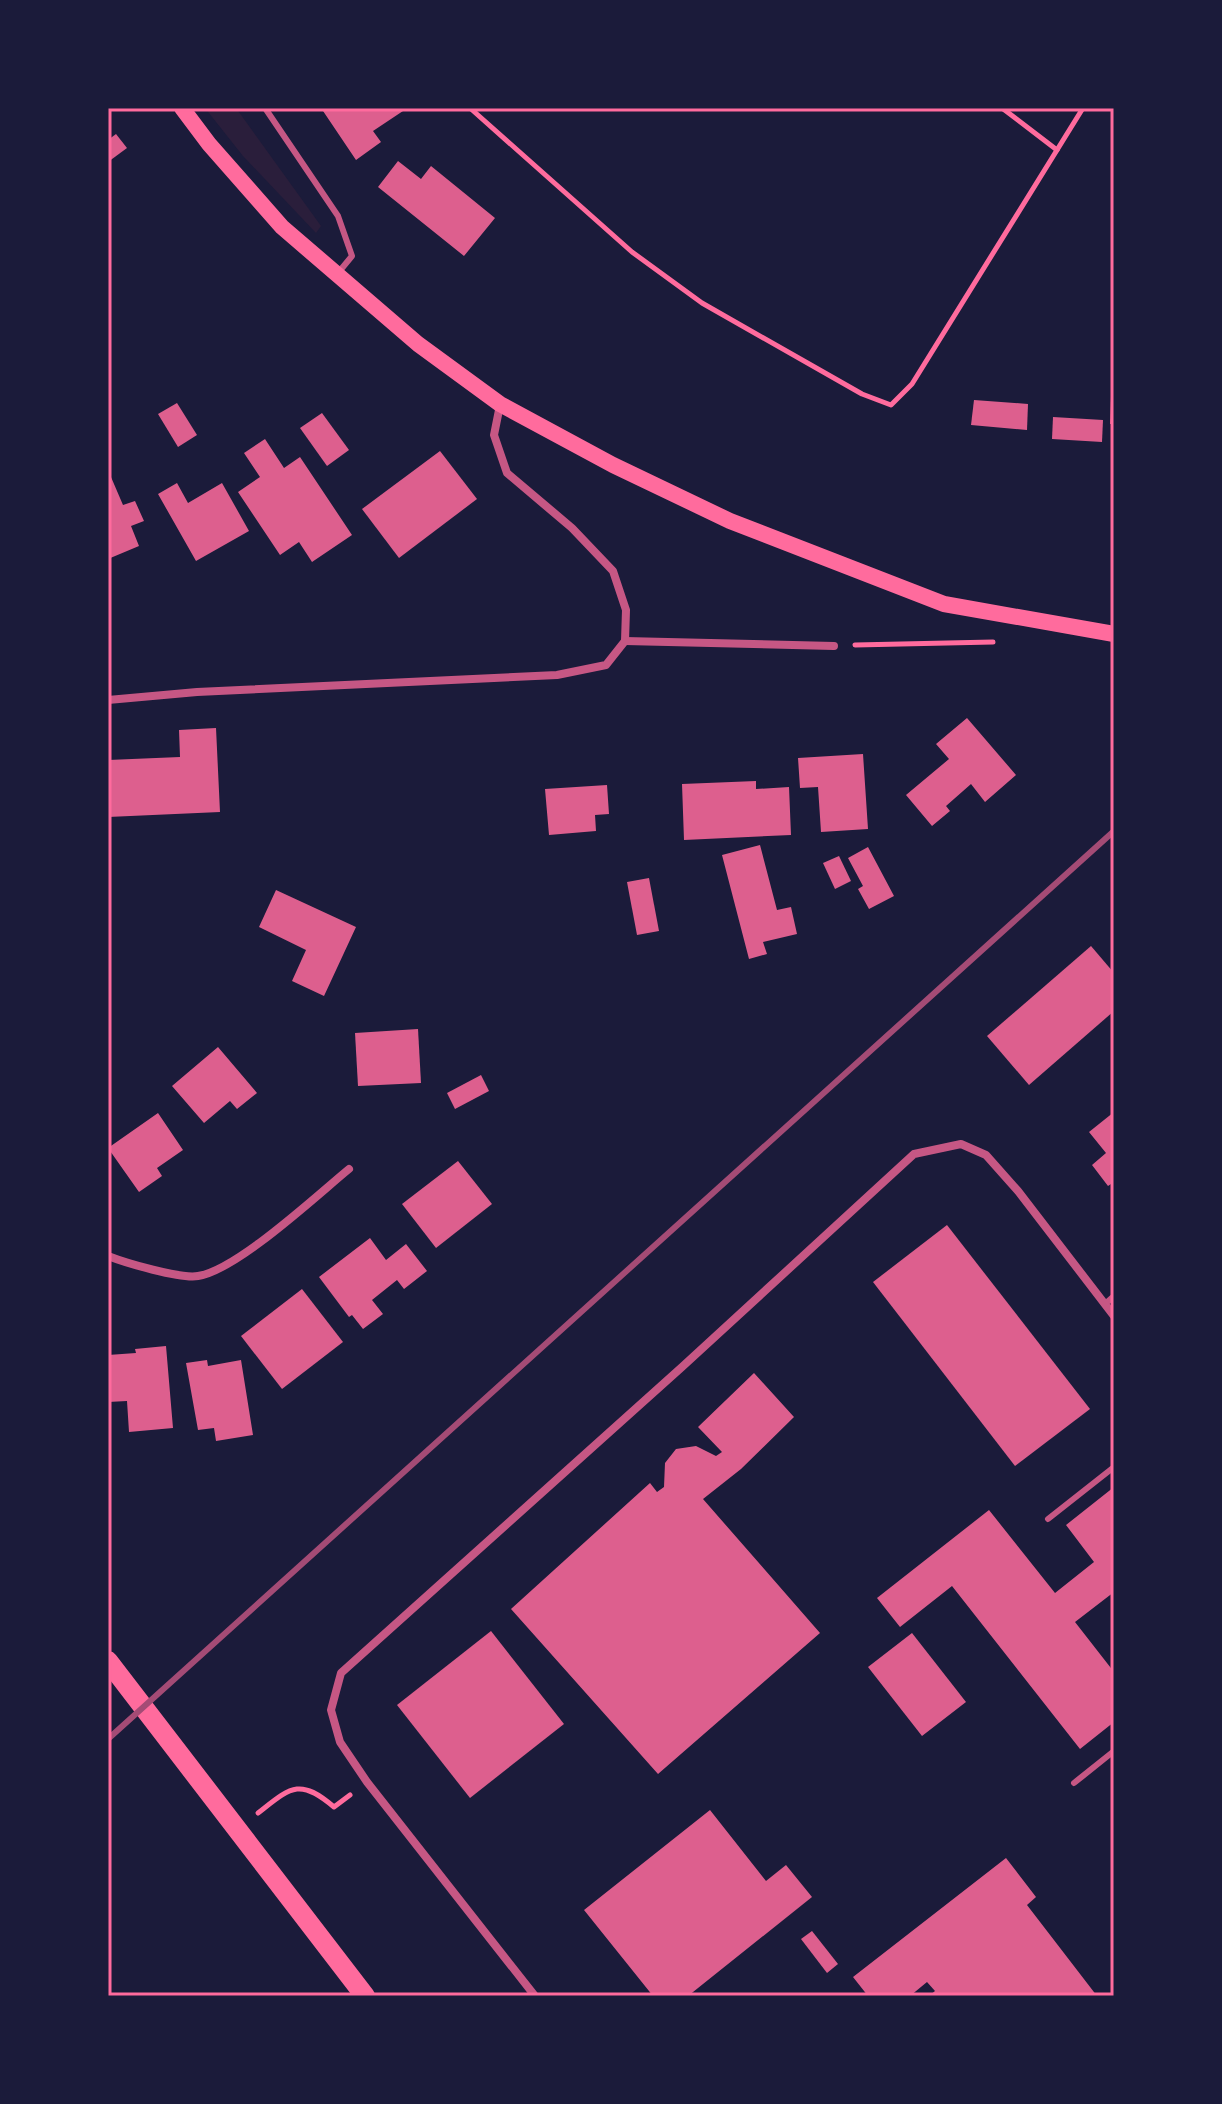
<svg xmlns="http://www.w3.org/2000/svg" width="1222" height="2104" font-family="Roboto,sans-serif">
  <rect width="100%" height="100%" fill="#1b1b3a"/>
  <path fill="#2a1e3b" d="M205 108H236L321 226 316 233 243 156Z"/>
  <g fill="#dd5f8e">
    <path d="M321 108H400L403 111 373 131 381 142 356 160Z"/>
    <path d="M116 134 127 148 108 162V140Z"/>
    <path d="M398 161 421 179 431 166 495 218 464 256 378 187Z"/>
    <path d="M1111 397H1114V424H1110Z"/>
    <path d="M974 400 1028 404 1027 430 971 425Z"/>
    <path d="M177 403 197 435 178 447 158 414Z"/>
    <path d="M322 413 349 450 327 466 300 428Z"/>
    <path d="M1053 417 1103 420 1102 442 1052 439Z"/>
    <path d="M265 439 284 468 300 457 352 535 312 562 299 542 280 555 238 492 260 477 244 453Z"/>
    <path d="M440 451 477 499 399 558 362 509Z"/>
    <path d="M108 470 123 505 135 501 144 521 131 526 139 546 108 559Z"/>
    <path d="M177 483 188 503 222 483 249 531 196 561 158 494Z"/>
    <path d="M967 718 1016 775 985 802 971 784 946 806 950 811 932 826 906 795 949 759 936 744Z"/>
    <path d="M216 728 220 812 108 817V760L180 757 179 730Z"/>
    <path d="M863 754 868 829 821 832 818 787 800 788 798 758Z"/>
    <path d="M756 781V789L789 787 791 835 684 840 682 784Z"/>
    <path d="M607 785 609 814 595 815 596 831 549 835 545 789Z"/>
    <path d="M760 845 777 910 791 907 797 934 763 942 767 954 749 959 722 855Z"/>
    <path d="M868 847 894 896 869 909 858 889 863 886 848 858Z"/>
    <path d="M839 856 851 881 835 889 823 863Z"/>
    <path d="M649 878 659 931 637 935 627 882Z"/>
    <path d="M276 890 356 927 324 996 292 981 306 950 259 927Z"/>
    <path d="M1091 946 1114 973V1011L1029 1085 987 1036Z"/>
    <path d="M418 1029 421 1083 358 1086 355 1033Z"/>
    <path d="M218 1047 257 1093 237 1109 230 1101 204 1123 172 1086Z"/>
    <path d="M481 1075 489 1091 455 1109 447 1093Z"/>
    <path d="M1114 1112V1182L1108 1186 1092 1165 1106 1153 1089 1132Z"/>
    <path d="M158 1113 183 1150 157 1168 162 1176 139 1192 108 1148Z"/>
    <path d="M458 1161 492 1204 436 1248 402 1204Z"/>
    <path d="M947 1225 1090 1409 1015 1466 873 1282Z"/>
    <path d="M370 1238 386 1260 406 1244 427 1271 404 1289 397 1280 372 1300 383 1314 363 1329 352 1315 349 1317 319 1277Z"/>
    <path d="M302 1289 343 1342 282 1389 241 1336Z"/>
    <path d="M166 1346 173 1428 129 1432 127 1401 108 1402V1355L136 1353 135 1349Z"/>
    <path d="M207 1360 208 1366 241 1360 253 1435 216 1441 214 1428 198 1430 186 1363Z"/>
    <path d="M754 1373 794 1417 741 1469 703 1499 820 1633 658 1774 511 1609 650 1483 657 1492 664 1487 665 1463 676 1449 696 1446 716 1456 722 1452 698 1427Z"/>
    <path d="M1114 1487V1592L1075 1622 1114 1672V1722L1080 1749 952 1586 900 1627 877 1598 989 1510 1055 1593 1094 1562 1066 1525Z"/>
    <path d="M491 1631 564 1724 470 1798 397 1705Z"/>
    <path d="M912 1633 966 1702 922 1736 868 1667Z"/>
    <path d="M710 1810 766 1881 786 1865 812 1897 688 1996H653L584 1910Z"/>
    <path d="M1006 1858 1036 1897 1027 1905 1097 1996H929L935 1991 927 1982 910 1996H868L853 1977Z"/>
    <path d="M812 1931 838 1964 827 1973 801 1939Z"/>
  </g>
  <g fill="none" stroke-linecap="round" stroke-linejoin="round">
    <g stroke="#ff6b9d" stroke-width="5">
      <path d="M470 108 632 252 702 303 862 394 891 405 912 384 1083 108"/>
      <path d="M1002 108 1057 150"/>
      <path d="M855 645 993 642"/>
      <path d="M258 1813C290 1788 299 1777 334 1807L350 1795"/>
    </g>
    <g stroke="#c65784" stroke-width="6">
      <path d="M265 108 338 216 352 256 338 273"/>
      <path d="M1105 1304 1114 1296"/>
      <path d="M1048 1519 1114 1467"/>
      <path d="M1074 1783 1114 1751"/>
    </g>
    <g stroke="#c65784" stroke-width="8">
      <path d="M625 641 834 646"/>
      <path d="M108 700 197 692 557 675 606 665 625 641 626 610 613 571 572 528 507 473 494 435 500 405"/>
      <path d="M108 1256C126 1263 180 1279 198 1276 237 1270 316 1196 349 1169"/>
      <path d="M535 1996 367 1782 340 1742 331 1710 341 1673 682 1367 914 1154 961 1144 986 1155 1018 1191 1114 1316"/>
    </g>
    <path stroke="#ff6b9d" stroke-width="16" d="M182 108 209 144 282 227 418 344 500 404 613 465 730 521 944 604 1114 634"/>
    <path stroke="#ff6b9d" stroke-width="20" d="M108 1661 365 1996"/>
    <path stroke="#a44b75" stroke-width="6" d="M108 1739 1114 831"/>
  </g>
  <rect width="1222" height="2104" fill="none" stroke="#1b1b3a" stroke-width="220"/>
  <rect x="110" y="110" width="1002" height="1884" fill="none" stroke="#ff6b9d" stroke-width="3"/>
</svg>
